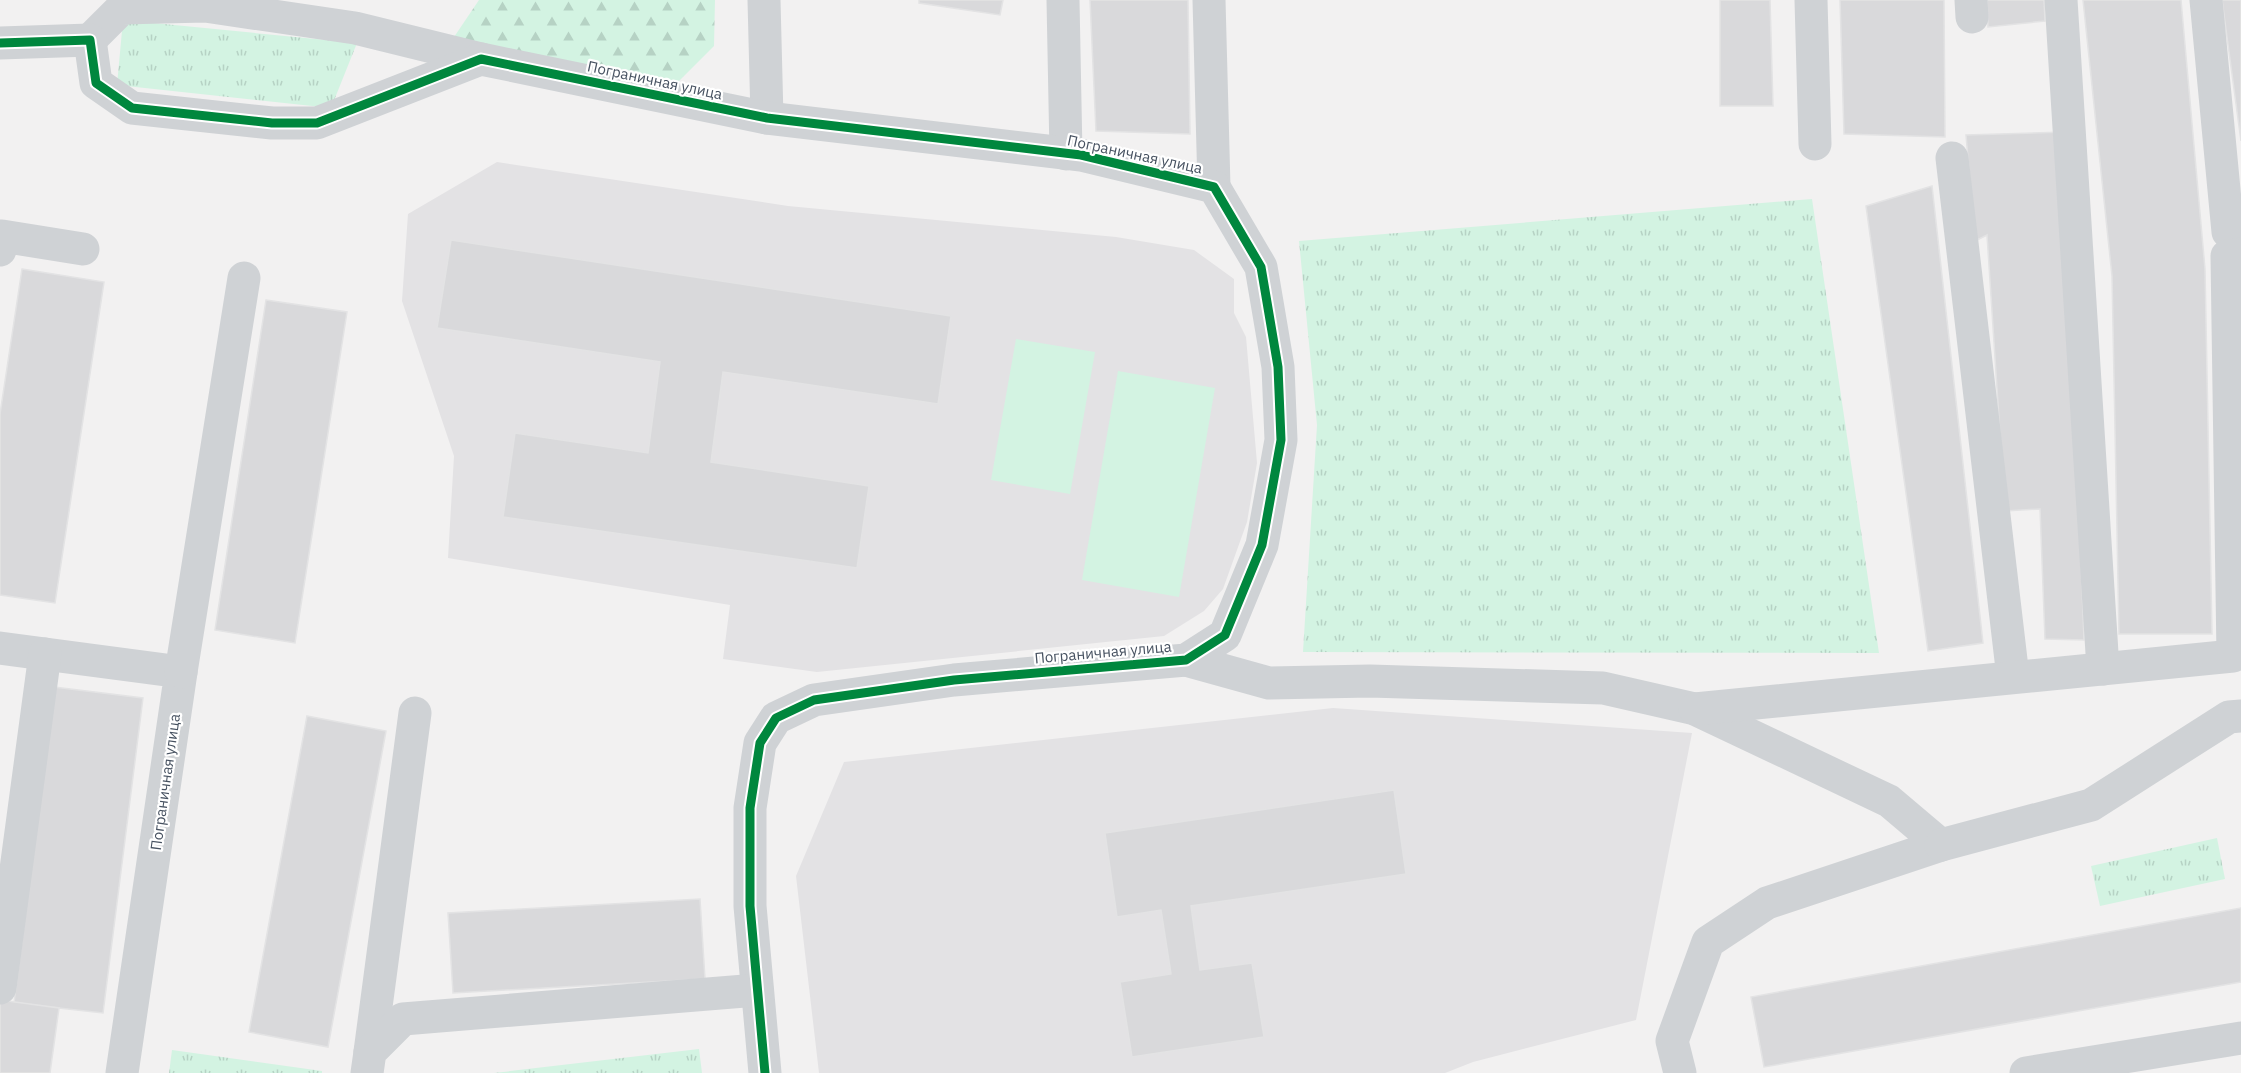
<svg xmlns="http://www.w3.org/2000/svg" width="2241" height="1073" font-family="'IBM Plex Sans',sans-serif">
  <defs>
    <pattern id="grass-tufts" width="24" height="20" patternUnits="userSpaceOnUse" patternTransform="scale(1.5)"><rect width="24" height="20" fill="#d3f3e2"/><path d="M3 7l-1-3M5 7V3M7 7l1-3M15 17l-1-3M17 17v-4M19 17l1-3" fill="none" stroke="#b6d2c4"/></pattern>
    <pattern id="forest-firs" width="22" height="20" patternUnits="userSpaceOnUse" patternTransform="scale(1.5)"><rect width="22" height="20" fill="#d3f3e2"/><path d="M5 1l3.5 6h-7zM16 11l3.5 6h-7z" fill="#b6d2c4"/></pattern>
  </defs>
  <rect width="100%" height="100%" fill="#f2f1f1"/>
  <g fill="#e3e2e4">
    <path d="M497 162 788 206 1116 237 1194 250 1234 279V313L1246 337 1257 463 1247 522 1223 589 1204 611 1164 636 817 672 723 659 730 605 448 558 454 456 402 301 408 214Z"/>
    <path d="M1333 708 1692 733 1636 1020 1473 1062 1445 1073H819L796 876 844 762Z"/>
  </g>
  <g fill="url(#grass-tufts)">
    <path d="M123 20 357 43 331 108 117 85Z"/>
    <path d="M1812 199 1879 653 1303 652 1317 425 1299 241Z"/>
    <path d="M2217 838 2225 879 2100 906 2091 866Z"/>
    <path d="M699 1049 702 1073H494Z"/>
    <path d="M172 1050 322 1071V1073H169Z"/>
  </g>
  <path fill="url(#forest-firs)" d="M479 0H715L714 46 677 83 452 40Z"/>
  <g fill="#d3f3e2">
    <path d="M1016 339 1095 352 1070 494 991 480Z"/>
    <path d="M1118 371 1215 388 1179 597 1082 580Z"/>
  </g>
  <g fill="#d9d9db" stroke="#e3e3e4" stroke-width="1.5">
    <path d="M919 0H1003L1000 15 919 3Z"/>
    <path d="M1090 0H1188L1190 134 1096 131Z"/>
    <path d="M1720 0H1770L1773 106H1720Z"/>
    <path d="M1840 0H1944L1945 137 1844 134Z"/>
    <path d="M1987 0H2044L2045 21 1988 27Z"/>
    <path d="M2083 0H2181L2205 269 2212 634H2119L2112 276Z"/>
    <path d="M2222 0H2241V141Z"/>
    <path d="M2065 132 2084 640 2045 639 2040 509 2005 511 1987 235 1975 241 1966 135Z"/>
    <path d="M1932 186 1983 643 1928 651 1866 206Z"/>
    <path d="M451 240 951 316 938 404 723 372 711 462 869 486 857 568 503 517 515 433 648 453 660 362 437 328Z"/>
    <path d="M22 269 104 282 55 603 0 595V414Z"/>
    <path d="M266 300 347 312 295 643 215 630Z"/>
    <path d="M54 687 143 698 103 1013 14 1003Z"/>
    <path d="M307 716 386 731 328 1047 249 1032Z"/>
    <path d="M1394 790 1406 874 1191 906 1200 970 1252 963 1264 1037 1132 1057 1120 982 1171 974 1161 910 1117 917 1105 833Z"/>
    <path d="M700 899 705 979 453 993 448 913Z"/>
    <path d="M2241 908V982L1764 1067 1751 997Z"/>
    <path d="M0 1000 59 1008 50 1073H0Z"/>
  </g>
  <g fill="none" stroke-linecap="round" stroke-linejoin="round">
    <g stroke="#cfd2d5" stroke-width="33">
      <path d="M764 0 767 118"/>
      <path d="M1063 0 1066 154"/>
      <path d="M1209 0 1214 187"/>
      <path d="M1811 0 1815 144"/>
      <path d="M1971 0 1972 17"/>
      <path d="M2061 0 2103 669"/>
      <path d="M2206 0 2228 232 2241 234"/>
      <path d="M90 40 122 8 205 6 355 28 481 59"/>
      <path d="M0 43 90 40 96 83 132 108 272 123H317L481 59 767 118 1081 155 1214 187 1261 267 1278 367 1281 440 1262 545 1225 635 1186 660 954 680 814 700 776 718 760 743 750 808V906L765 1073"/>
      <path d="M1952 158 2013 677"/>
      <path d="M0 250 2 236 83 249"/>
      <path d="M0 648 181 672 122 1073"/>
      <path d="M1186 660 1269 683 1370 681 1603 688 1695 709 1889 801 1941 845 1767 903 1708 942 1672 1041 1680 1073"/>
      <path d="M181 672 244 278"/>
      <path d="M1695 709 2233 656 2227 256 2241 254"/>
      <path d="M1941 845 2091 805 2229 717 2241 716"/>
      <path d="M0 988 45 654"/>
      <path d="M370 1052 415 713"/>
      <path d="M367 1073 370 1052 403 1019 757 990"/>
      <path d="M2026 1073 2241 1038"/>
    </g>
    <g stroke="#fff" stroke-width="13">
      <path id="cycleway" d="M0 43 90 40 96 83 132 108 272 123H317L481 59 767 118 1081 155 1214 187 1261 267 1278 367 1281 440 1262 545 1225 635 1186 660 954 680 814 700 776 718 760 743 750 808V906L765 1073"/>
    </g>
    <use href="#cycleway" stroke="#00873e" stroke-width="9"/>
  </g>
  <g text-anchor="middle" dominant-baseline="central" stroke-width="4.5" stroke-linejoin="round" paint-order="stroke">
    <g font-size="15" fill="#465160" stroke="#fff">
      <text transform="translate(655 80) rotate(12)">Пограничная улица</text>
      <text transform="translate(1135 154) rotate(12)">Пограничная улица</text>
      <text transform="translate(1103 652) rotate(-5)">Пограничная улица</text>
      <text transform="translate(165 782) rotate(-82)">Пограничная улица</text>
    </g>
  </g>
</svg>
